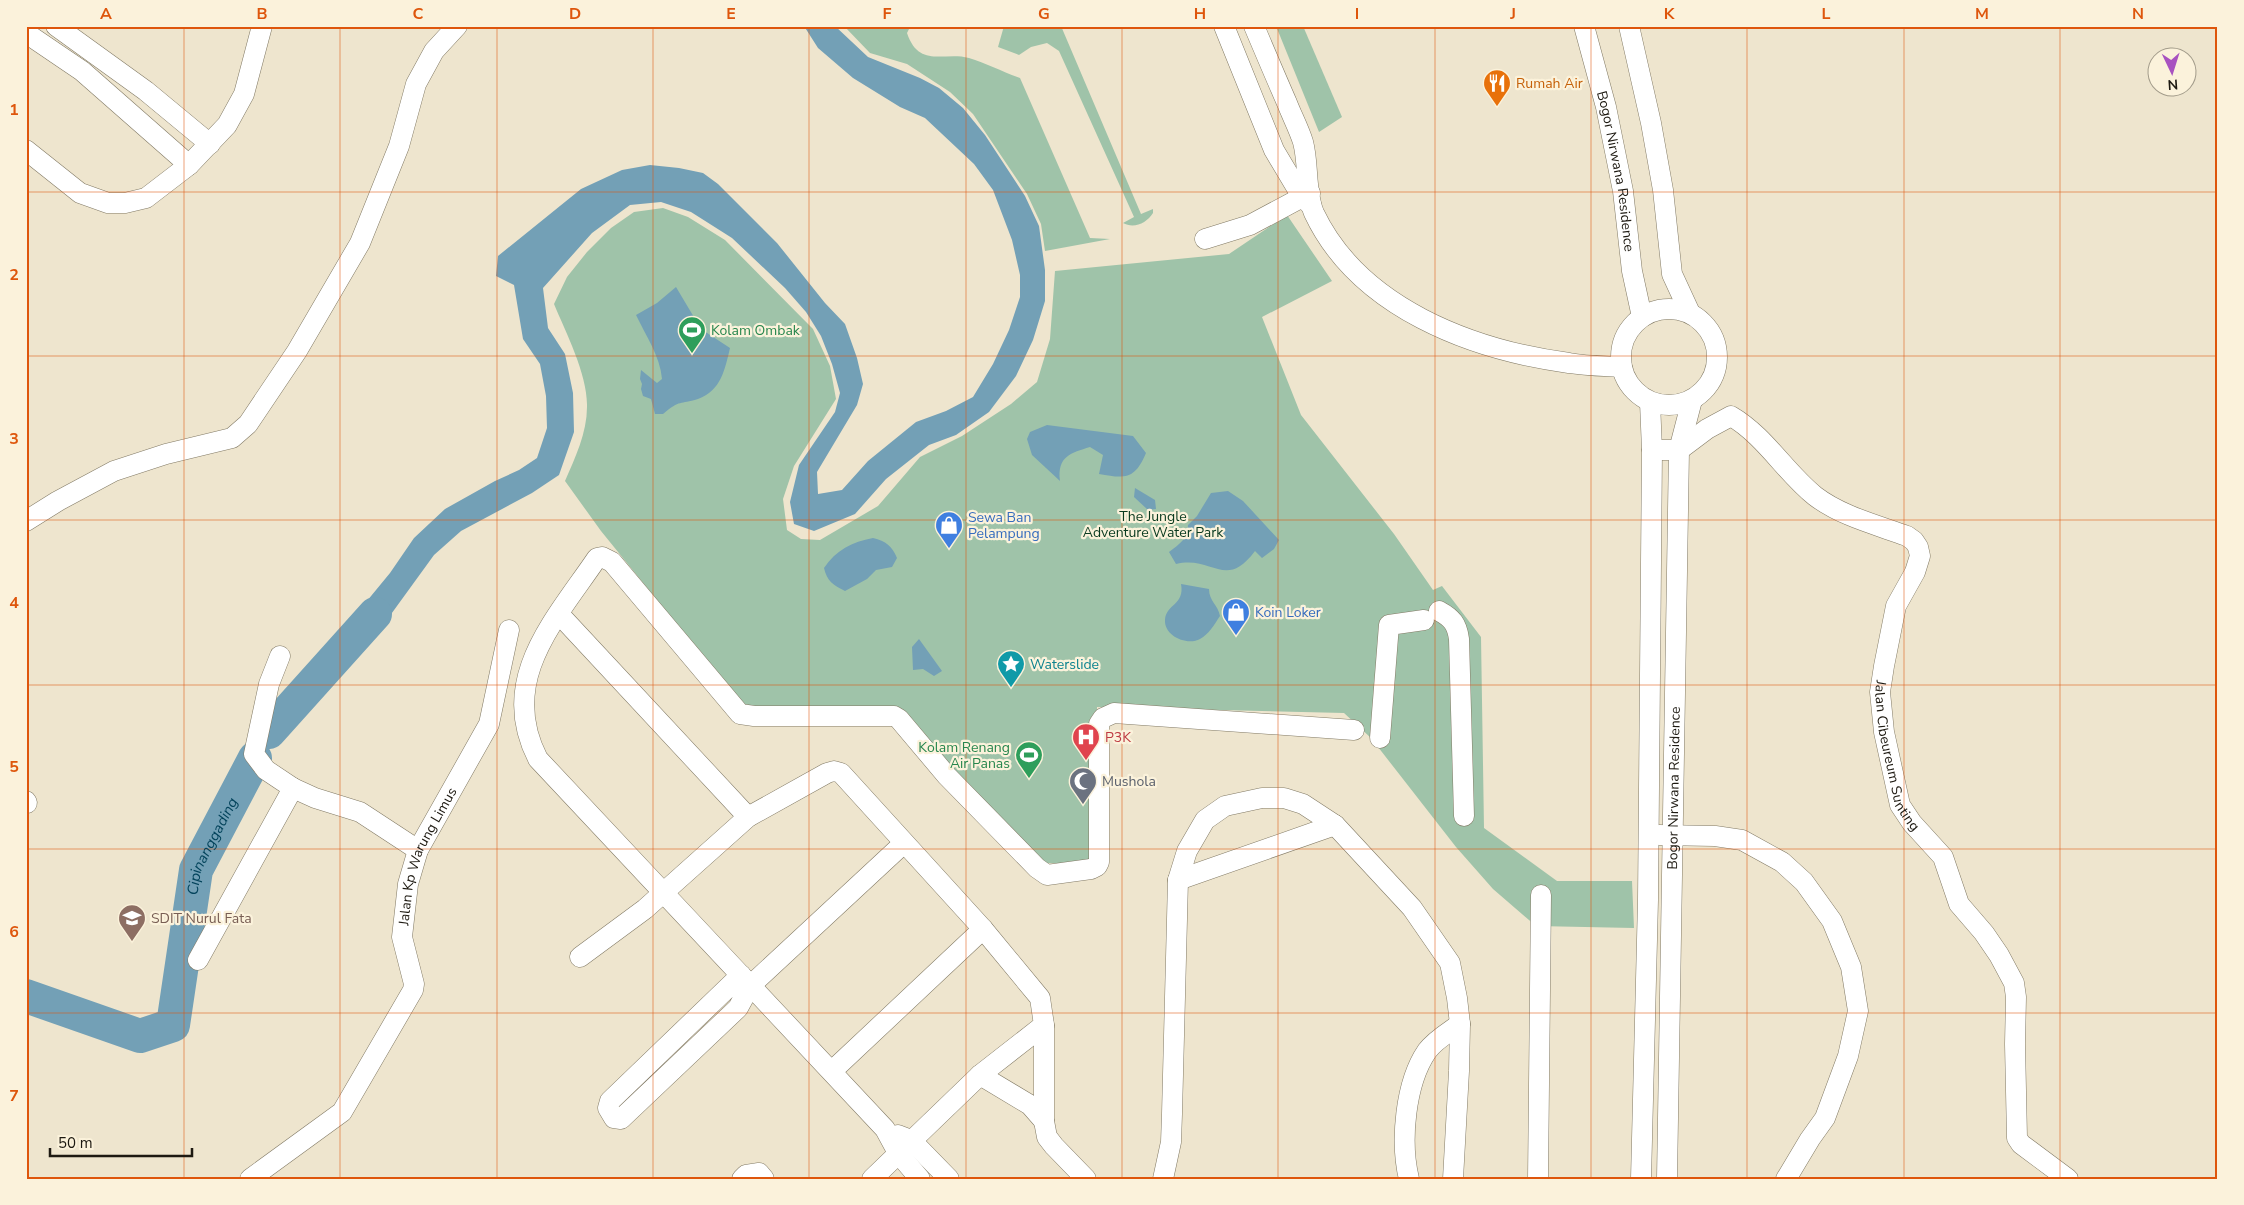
<svg xmlns="http://www.w3.org/2000/svg" width="2244" height="1205" font-family="'Nunito Sans',sans-serif">
  <rect width="100%" height="100%" fill="#eee5ce"/>
  <g fill="#9fc3a9">
    <path d="M844 26H908L910 27 907 33C919 69 945 51 969 58 986 63 1003 72 1020 78L1090 238 1110 239 1045 251 1041 224 1027 194 973 114 950 92 907 64 870 53Z"/>
    <path d="M1004 26H1061L1141 214 1153 209V213C1147 223 1134 229 1123 223L1134 217 1059 51 1047 43 1031 47 1019 55 998 47Z"/>
    <path d="M1276 26H1303L1342 117 1319 132Z"/>
    <path d="M663 208 688 217 725 240 813 329 830 366 836 399 794 466 783 499 787 530 801 539 820 540 878 506 920 457 962 436 1011 404 1037 382 1050 339 1055 271 1229 254 1287 215 1332 281 1262 317 1301 415 1394 534 1433 590 1442 586 1481 637 1484 828 1557 881H1632L1634 928 1536 926 1493 889 1456 847 1371 738 1344 713 1097 707 1093 864 1044 863 893 707 747 711 601 531 565 481C575 458 587 433 587 407 588 375 566 333 554 304L567 277 587 252 611 228 634 212Z"/>
  </g>
  <g fill="#73a0b6">
    <path d="M804 26H835L868 57 920 78 939 88 963 108 985 135 1025 196 1039 226 1045 270V301L1033 340 1016 376 989 412 956 435 929 445 886 479 855 514 814 531 794 524 790 502 799 465 835 412 840 393 832 364 821 336 806 312 785 288 732 238 691 212 661 202 630 205 592 233 543 288 548 328 565 354 573 393 574 432 559 475 532 493 461 531 434 555 389 617 354 658 334 641 390 573 414 538 445 509 495 481 519 470 537 458 547 428 546 396 540 364 523 339 514 285 496 276 498 256 581 189 622 170 650 165 679 168 703 173 718 184 777 243 825 303 845 324 857 358 863 384 857 405 817 472 818 494 842 490 868 461 916 422 946 411 973 397 993 364 1009 330 1020 297V275L1012 240 993 190 974 164 925 118 900 107 853 78 818 48Z"/>
    <path d="M676 287 701 329 730 348C725 369 721 391 698 399 679 405 681 399 663 414H655L651 399 643 396 641 389 642 384 640 379 641 370 657 383 662 379C660 356 646 336 636 315L657 303Z"/>
    <path d="M1047 425 1133 436 1146 453C1135 479 1126 479 1099 474L1103 455 1090 447C1071 453 1057 456 1060 481L1032 455 1027 439 1030 432Z"/>
    <path d="M1135 488 1155 500 1156 509 1148 510 1134 497Z"/>
    <path d="M1228 491 1243 501 1279 540 1274 549 1262 558 1255 551C1225 591 1213 555 1176 564L1169 552C1180 544 1188 538 1188 525L1197 516 1211 493Z"/>
    <path d="M873 538C886 541 892 546 897 558L892 567 876 570 867 579 845 591C833 585 827 581 824 568 836 550 852 542 873 538Z"/>
    <path d="M1181 584 1209 589C1209 601 1218 605 1220 616 1214 625 1209 634 1200 639 1187 646 1164 636 1165 620 1166 604 1185 605 1181 584Z"/>
    <path d="M919 639 942 671 934 676 923 669 913 670 912 647Z"/>
  </g>
  <g fill="none" stroke-linecap="round" stroke-linejoin="round">
    <g stroke="#73a0b6" stroke-width="34">
      <path d="M269 732 375 614"/>
      <path id="s1" d="M26 996 140 1036 173 1025 196 870 255 758"/>
    </g>
    <g stroke="#827a65" stroke-width="21">
      <g id="minor">
        <path d="M56 26 146 91 210 144"/>
        <path d="M1224 26 1274 150 1302 197 1311 205"/>
        <path d="M1254 26C1265 52 1276 78 1287 103 1292 116 1299 129 1303 142 1309 164 1305 192 1314 213 1359 308 1472 350 1569 363 1586 366 1604 366 1622 367"/>
        <path id="s2" d="M1584 26 1606 107 1623 191 1632 271 1642 317"/>
        <path d="M1629 26 1651 123 1663 190 1672 274 1690 313"/>
        <path d="M26 33 82 71 189 165"/>
        <path d="M26 150 80 193 108 203H125L146 198 189 165 227 125 244 94 262 26"/>
        <path d="M1205 239 1250 225 1310 193"/>
        <circle cx="1669" cy="357" r="48"/>
        <path id="s3" d="M1652 450H1679L1707 429 1731 416C1765 436 1785 472 1815 496 1841 516 1877 525 1907 536L1914 541 1918 547 1920 556 1915 572 1896 606 1884 666 1880 692 1884 732 1900 805 1912 823 1943 857 1959 904 1984 933 1999 955 2014 983 2016 997 2015 1044 2017 1138 2021 1144 2068 1179"/>
        <path d="M26 521 58 501 114 471 166 454 232 438 248 424 297 351 360 243 399 146 416 84 434 51 457 26"/>
        <path d="M1439 611C1452 618 1457 624 1459 639L1464 816"/>
        <path d="M559 614 748 817"/>
        <path d="M280 656 269 684 254 754 266 770 293 788 315 798 360 812 418 850"/>
        <path d="M1380 738 1389 625 1424 620"/>
        <path d="M26 801 27 803"/>
        <path d="M1659 835 1715 836 1742 840 1782 862 1804 882 1832 921 1851 967 1858 1011 1848 1056 1825 1118 1810 1139 1786 1179"/>
        <path d="M1178 880 1335 825"/>
        <path d="M580 957 645 909 748 817 827 773 834 771 841 773 983 929 1040 998 1044 1025 980 1075 872 1179"/>
        <path d="M198 960 293 788"/>
        <path d="M741 975 610 1101 608 1108 614 1118 621 1119 738 1008 750 986 904 843"/>
        <path d="M832 1071 983 929"/>
        <path d="M980 1075 1030 1105 1044 1121V1025"/>
        <path d="M1044 1121 1047 1137 1054 1146 1086 1179"/>
        <path d="M898 1135 911 1140 949 1179"/>
        <path id="s4" d="M250 1179 342 1112 413 990 414 984 402 937 408 884 418 850 489 724 509 630"/>
        <path d="M742 1179 746 1175 759 1173 764 1179"/>
        <path d="M920 1179 898 1153 885 1129 538 759C497 680 555 620 597 558L602 557 612 562 740 714 754 716H894L899 719 947 776 1037 868 1047 875 1091 869 1097 866 1099 862V724L1103 718 1114 713 1354 730"/>
        <path d="M1163 1179 1171 1142 1172 1114 1178 880 1187 851 1205 820 1225 806 1262 798H1284L1303 804 1335 825 1412 908 1450 963 1457 998 1460 1024 1459 1071 1453 1179"/>
        <path d="M1409 1179C1400 1142 1405 1083 1427 1051 1435 1040 1449 1032 1460 1024"/>
        <path d="M1538 1179 1541 895"/>
        <path d="M1641 1179 1648 900 1652 450 1650 402"/>
        <path id="s5" d="M1667 1179 1679 450 1692 400"/>
      </g>
    </g>
    <use href="#minor" stroke="#fff" stroke-width="20"/>
  </g>
  <path fill="none" stroke="#de560c" stroke-width="1" stroke-opacity="0.55" d="M184 26V1179M340 26V1179M497 26V1179M653 26V1179M809 26V1179M966 26V1179M1122 26V1179M1278 26V1179M1435 26V1179M1591 26V1179M1747 26V1179M1904 26V1179M2060 26V1179M26 192H2218M26 356H2218M26 520H2218M26 685H2218M26 849H2218M26 1013H2218"/>
  <defs>
    <g id="restaurant-pin" transform="scale(1.4375)"><path d="M0 17L-7.5 6A9.5 9.5 0 1 1 7.5 6Z" fill="#e8710a" stroke="#fbf2db"/><path d="M-5-6h1v4h1v-4h1v4h1v-4h1v5L-1.5 .5V6h-2V.5L-5-1ZM5-6V6H3V1.5H1.5Q1.5-4 5-6Z" fill="#fff"/></g>
    <g id="stadium-pin" transform="scale(1.4375)"><path d="M0 17L-7.5 6A9.5 9.5 0 1 1 7.5 6Z" fill="#2e9e5b" stroke="#fbf2db"/><path d="M0-5a6.5 5 0 1 0 0 10a6.5 5 0 1 0 0-10ZM-3.5-1.8h7v3.6h-7Z" fill="#fff"/></g>
    <g id="shop-pin" transform="scale(1.4375)"><path d="M0 17L-7.5 6A9.5 9.5 0 1 1 7.5 6Z" fill="#3f7fe0" stroke="#fbf2db"/><path d="M-5-2.5h2.3a2.7 3.5 0 0 1 5.4 0H5L5.5 6h-11ZM-1.5-2.5h3a1.5 2.3 0 0 0-3 0Z" fill="#fff"/></g>
    <g id="sight-pin" transform="scale(1.4375)"><path d="M0 17L-7.5 6A9.5 9.5 0 1 1 7.5 6Z" fill="#0f9aa8" stroke="#fbf2db"/><path d="M0-6L1.8-2.2L6-1.7L2.9 1.2L3.7 5.4L0 3.3L-3.7 5.4L-2.9 1.2L-6-1.7L-1.8-2.2Z" fill="#fff"/></g>
    <g id="hospital-pin" transform="scale(1.4375)"><path d="M0 17L-7.5 6A9.5 9.5 0 1 1 7.5 6Z" fill="#e0444e" stroke="#fbf2db"/><path d="M-5-5h3v3.5h4V-5h3V5h-3V1.5h-4V5h-3Z" fill="#fff"/></g>
    <g id="mosque-pin" transform="scale(1.4375)"><path d="M0 17L-7.5 6A9.5 9.5 0 1 1 7.5 6Z" fill="#6b7280" stroke="#fbf2db"/><path d="M3.5-4.9A6 6 0 1 0 3.5 4.9A5 5 0 1 1 3.5-4.9Z" fill="#fff"/></g>
    <g id="school-pin" transform="scale(1.4375)"><path d="M0 17L-7.5 6A9.5 9.5 0 1 1 7.5 6Z" fill="#8d6e63" stroke="#fbf2db"/><path d="M0-5L7-2L0 1L-7-2ZM-4 1L0 2.5L4 1V4Q0 6-4 4Z" fill="#fff"/></g>
  </defs>
  <g fill-rule="evenodd">
    <use href="#restaurant-pin" x="1497" y="83"/>
    <use href="#stadium-pin" x="692" y="330"/>
    <use href="#shop-pin" x="949" y="525"/>
    <use href="#shop-pin" x="1236" y="612"/>
    <use href="#sight-pin" x="1011" y="664"/>
    <use href="#hospital-pin" x="1086" y="737"/>
    <use href="#stadium-pin" x="1029" y="755"/>
    <use href="#mosque-pin" x="1083" y="781"/>
    <use href="#school-pin" x="132" y="918"/>
  </g>
  <g text-anchor="middle" dominant-baseline="central" stroke-width="4.5" stroke-linejoin="round" paint-order="stroke">
    <g font-size="14" fill="#c56008" stroke="#fbf2db" text-anchor="start">
      <text x="1516" y="83">Rumah Air</text>
    </g>
    <g font-size="14" fill="#1d1911" stroke="#fbf2db">
      <text stroke="none"><textPath href="#s2" startOffset="149">Bogor Nirwana Residence</textPath></text>
      <text stroke="none"><textPath href="#s3" startOffset="541">Jalan Cibeureum Sunting</textPath></text>
      <text stroke="none"><textPath href="#s5" startOffset="391">Bogor Nirwana Residence</textPath></text>
      <text stroke="none"><textPath href="#s4" startOffset="395">Jalan Kp Warung Limus</textPath></text>
    </g>
    <g font-size="14" fill="#27864d" stroke="#fbf2db" text-anchor="start">
      <text x="711" y="330">Kolam Ombak</text>
      <text x="1010" y="747" text-anchor="end">Kolam Renang<tspan x="1010" dy="16">Air Panas</tspan></text>
    </g>
    <g font-size="14" fill="#093a1f" stroke="#fbf2db">
      <text x="1153" y="516">The Jungle<tspan x="1153" dy="16">Adventure Water Park</tspan></text>
    </g>
    <g font-size="14" fill="#366cbe" stroke="#fbf2db" text-anchor="start">
      <text x="968" y="517">Sewa Ban<tspan x="968" dy="16">Pelampung</tspan></text>
      <text x="1255" y="612">Koin Loker</text>
    </g>
    <g font-size="14" fill="#0d838f" stroke="#fbf2db" text-anchor="start">
      <text x="1030" y="664">Waterslide</text>
    </g>
    <g font-size="14" fill="#be3a42" stroke="#fbf2db" text-anchor="start">
      <text x="1105" y="737">P3K</text>
    </g>
    <g font-size="14" fill="#5b616d" stroke="#fbf2db" text-anchor="start">
      <text x="1102" y="781">Mushola</text>
    </g>
    <g font-size="14" fill="#785e54" stroke="#fbf2db" text-anchor="start">
      <text x="151" y="918">SDIT Nurul Fata</text>
    </g>
    <g font-size="15" font-style="italic" fill="#04445c" stroke="#fbf2db">
      <text stroke="none"><textPath href="#s1" startOffset="340">Cipinanggading</textPath></text>
    </g>
  </g>
  <rect width="2244" height="1205" fill="none" stroke="#fbf2db" stroke-width="55"/>
  <g transform="translate(2172 72) rotate(176)"><circle r="24" fill="#fbf2db" stroke="#a29b8a"/>
  <path d="M0-4L9 19L0 12L-9 19Z" fill="#a852c0"/>
  <text y="-8" font-size="14" font-weight="bold" text-anchor="middle" fill="#1d1911">N</text>
  </g>
  <path d="M50 1148v8h142v-8" fill="none" stroke="#1d1911" stroke-width="2.5"/>
  <text x="58" y="1148" font-size="15" fill="#1d1911" stroke="#fbf2db" stroke-width="4" paint-order="stroke">50 m</text>
  <rect x="28" y="28" width="2188" height="1150" fill="none" stroke="#de560c" stroke-width="2"/>
  <g font-size="16" text-anchor="middle" font-weight="bold" fill="#de560c">
    <text x="106" y="19">A</text>
    <text x="262" y="19">B</text>
    <text x="418" y="19">C</text>
    <text x="575" y="19">D</text>
    <text x="731" y="19">E</text>
    <text x="887" y="19">F</text>
    <text x="1044" y="19">G</text>
    <text x="1200" y="19">H</text>
    <text x="1357" y="19">I</text>
    <text x="1513" y="19">J</text>
    <text x="1669" y="19">K</text>
    <text x="1826" y="19">L</text>
    <text x="1982" y="19">M</text>
    <text x="2138" y="19">N</text>
    <text x="14" y="115">1</text>
    <text x="14" y="280">2</text>
    <text x="14" y="444">3</text>
    <text x="14" y="608">4</text>
    <text x="14" y="772">5</text>
    <text x="14" y="937">6</text>
    <text x="14" y="1101">7</text>
  </g>
</svg>
